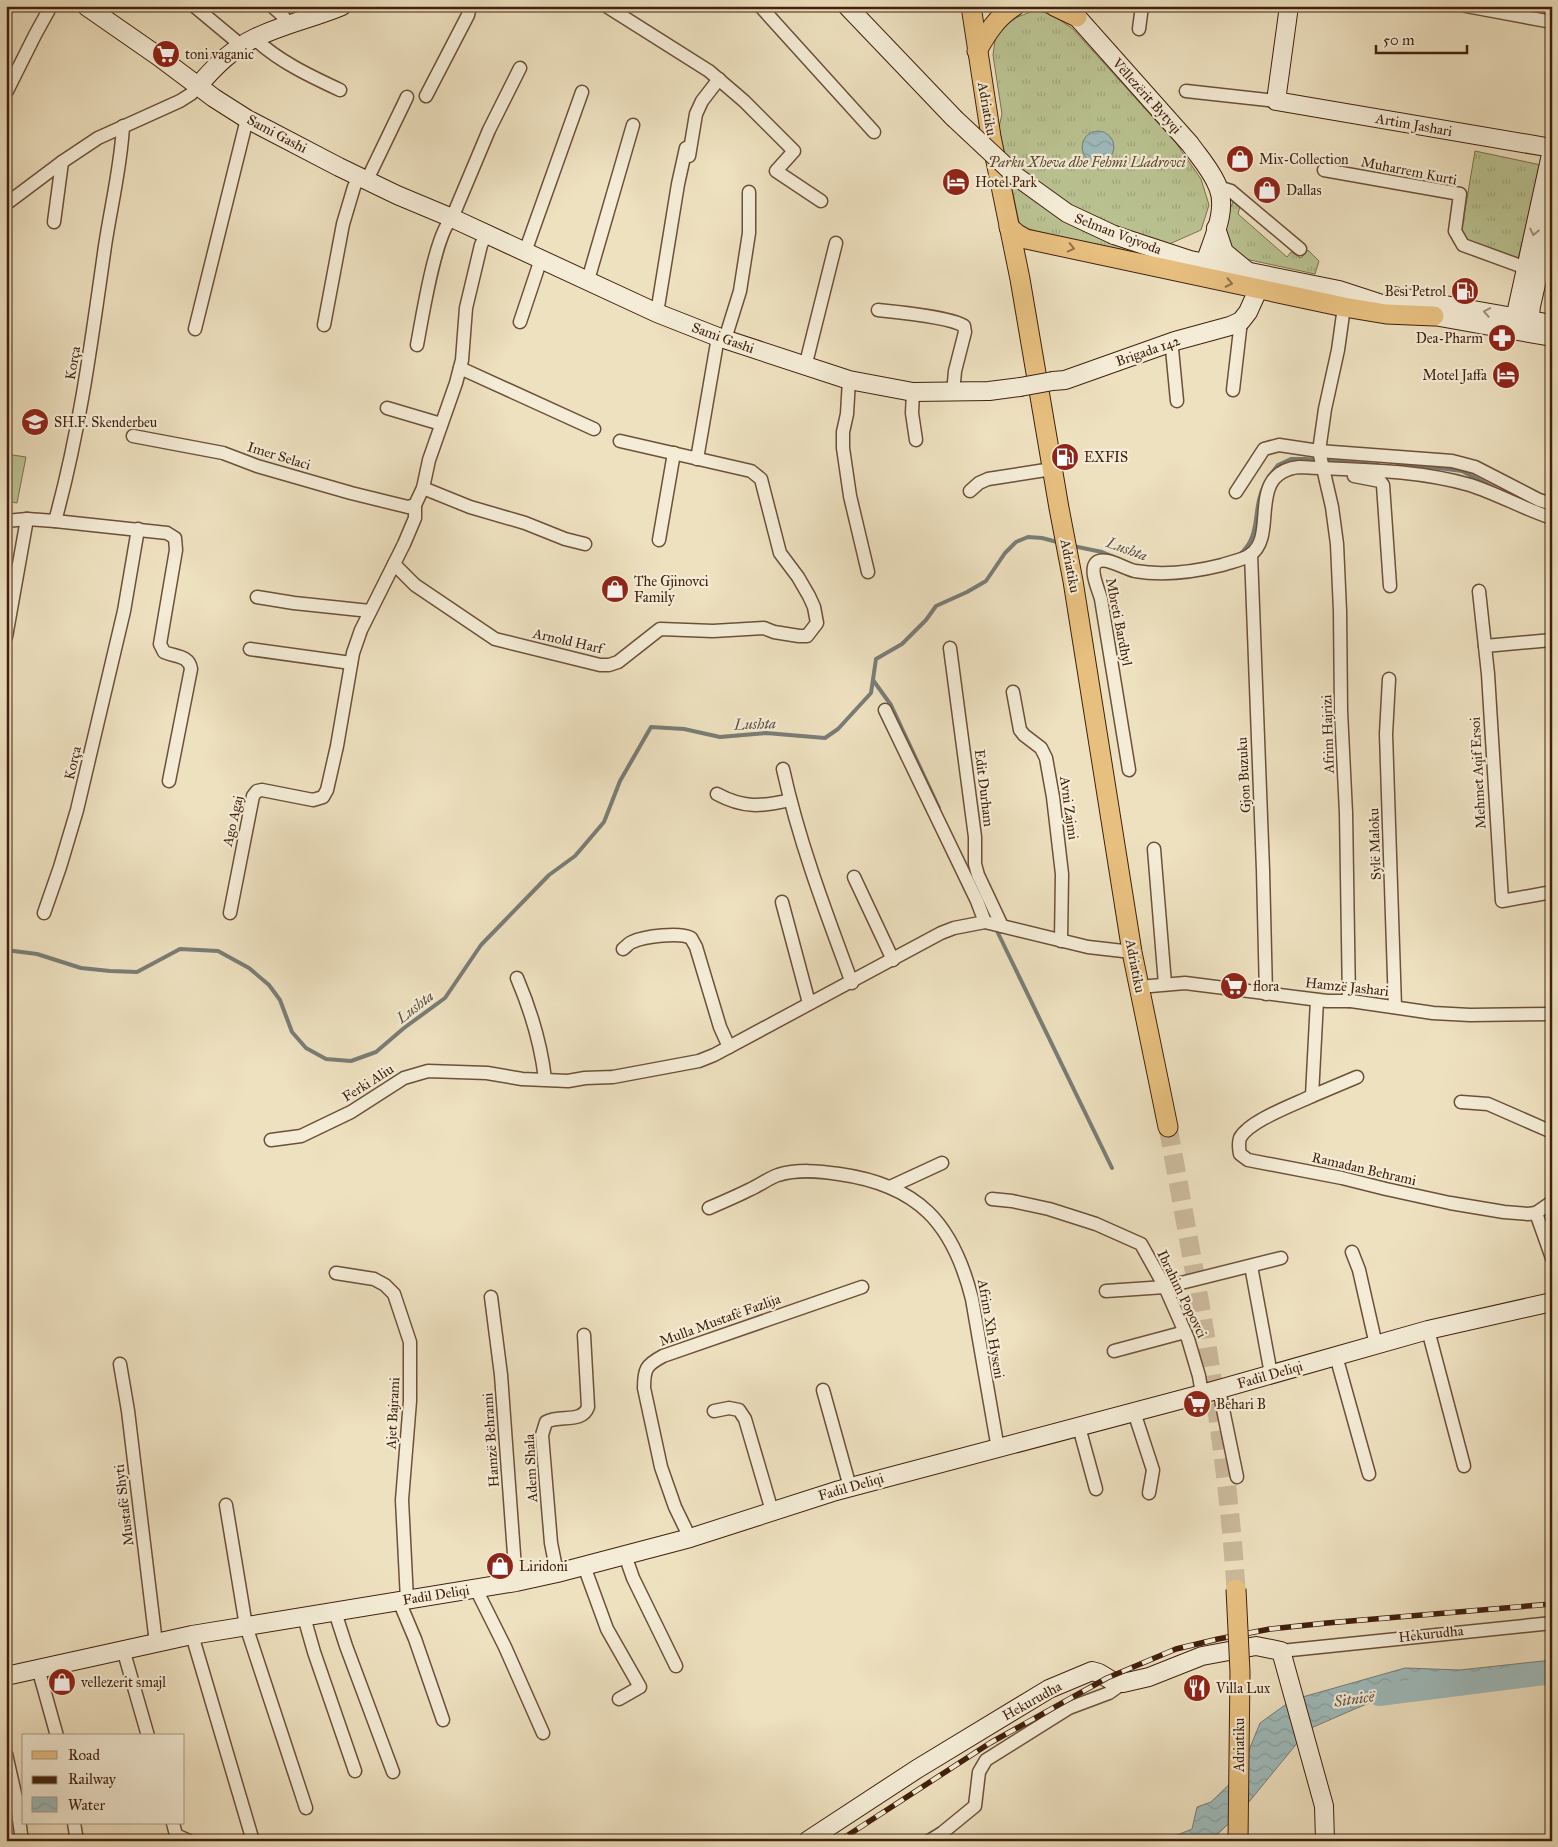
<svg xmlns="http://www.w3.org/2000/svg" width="1558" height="1847" font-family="'IM FELL Great Primer',serif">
  <defs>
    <pattern id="grass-tufts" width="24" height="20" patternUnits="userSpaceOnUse" patternTransform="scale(1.25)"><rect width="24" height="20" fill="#bac291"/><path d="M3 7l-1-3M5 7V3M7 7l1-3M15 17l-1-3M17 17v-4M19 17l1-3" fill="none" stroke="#a1a67c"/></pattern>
    <pattern id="water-waves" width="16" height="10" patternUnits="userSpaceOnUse" patternTransform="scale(1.25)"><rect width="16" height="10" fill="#9ebbbc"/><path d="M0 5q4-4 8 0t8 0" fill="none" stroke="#89a0a0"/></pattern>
  </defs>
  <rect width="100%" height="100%" fill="#eee1c0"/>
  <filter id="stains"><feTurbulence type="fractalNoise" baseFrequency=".004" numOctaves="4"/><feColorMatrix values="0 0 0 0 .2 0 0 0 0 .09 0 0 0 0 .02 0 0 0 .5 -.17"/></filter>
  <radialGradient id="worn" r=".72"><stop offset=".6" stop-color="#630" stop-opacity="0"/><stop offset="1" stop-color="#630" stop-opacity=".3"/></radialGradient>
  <g fill="url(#grass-tufts)" stroke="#7e714f">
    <path d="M1035 10 1053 15 1073 29 1176 143 1201 179 1209 205 1201 230 1140 257 1020 227 999 127 1002 114 993 55 996 34 1013 19Z"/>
    <path d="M1475 151 1541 165 1518 259 1468 245 1461 234Z"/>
    <path d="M1233 202 1240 206 1238 214 1287 257 1291 252 1301 258 1308 250 1319 261 1315 274 1236 257 1230 252 1224 222Z"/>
  </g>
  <path fill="#bac291" stroke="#7e714f" d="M6 454 26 457 17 503 6 501Z"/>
  <g fill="url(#water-waves)" stroke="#797d76">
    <circle cx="1098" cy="147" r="16"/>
    <path d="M1552 1660V1680C1511 1681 1470 1681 1430 1686 1390 1691 1349 1712 1311 1728L1303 1736 1239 1814 1210 1841H1162L1192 1829 1197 1807 1211 1802 1239 1775 1260 1723 1292 1700 1405 1668 1460 1670Z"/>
  </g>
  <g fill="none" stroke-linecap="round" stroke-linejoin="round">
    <g stroke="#797d76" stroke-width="4">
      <path d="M1397 466 1439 468 1462 471 1496 489"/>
      <path d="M1268 478 1278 465 1291 459H1305L1378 465"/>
      <path d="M1073 546 1102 552 1114 557"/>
      <path d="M1239 555C1263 535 1251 509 1265 484"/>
      <path d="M873 680 891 705 939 808"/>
      <path d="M997 931 1112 1168"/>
      <path d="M6 950 37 954 81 968 110 971 137 972 180 949 218 951 249 968 269 985 280 1000 292 1032 306 1048 326 1059 351 1061 376 1052 404 1028 445 998 481 945 549 875 575 856 604 822 620 781 651 727 684 729 720 737 766 733 825 738 838 729 871 693 876 659 902 644 926 620 936 606 967 592 986 581 1005 553 1016 542 1028 537 1042 538 1061 543"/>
    </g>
    <path stroke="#9ebbbc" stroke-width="22" d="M1379 1695 1552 1673"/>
    <path stroke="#cbba9c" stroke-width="19" stroke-dasharray="19 9" stroke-linecap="butt" d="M1168 1127C1196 1280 1226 1433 1236 1589"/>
    <g stroke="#6c503a" stroke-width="15">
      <g id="street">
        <path d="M194 6 242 46"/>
        <path d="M272 6 283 16 288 24"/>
        <path d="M606 6 709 71 744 101 794 151 776 171 821 201"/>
        <path d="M760 6 874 132"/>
        <path d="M1466 6 1552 22"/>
        <path d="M1139 29 1142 6"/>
        <path d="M254 38C278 61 310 76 340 90"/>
        <path d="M1186 91 1276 101"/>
        <path d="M6 93 35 35 51 6"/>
        <path d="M426 96 468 15 470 6"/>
        <path d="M689 156 696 114 702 101 719 79"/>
        <path d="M1324 170 1460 194 1455 231 1463 245 1526 268"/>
        <path d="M367 180 407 97"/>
        <path d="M1218 187 1231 191 1300 249"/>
        <path d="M6 204 62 162 98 138 180 101 191 94 199 85"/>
        <path d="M54 222 62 162"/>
        <path d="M525 252 582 92"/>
        <path d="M588 280 633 125"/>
        <path d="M1344 307 1338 350 1325 409 1319 451 1332 507 1337 544 1340 611 1341 711 1346 813 1349 1001"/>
        <path d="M878 310C897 312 951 317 964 326L965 332 955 371 953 393"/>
        <path d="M657 313 678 184 686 148"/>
        <path d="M520 322 541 259"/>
        <path d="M324 325 343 224 354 187 359 177"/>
        <path d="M195 329 247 119"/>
        <path d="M725 339 740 291 749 233V192"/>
        <path d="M1175 341 1172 349 1177 401"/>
        <path d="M417 345C422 319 435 234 452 218L489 130 520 68"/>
        <path d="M805 367 836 243"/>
        <path d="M460 368 594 429"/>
        <path d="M849 380 847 414 843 432V448L850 496 868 572"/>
        <path d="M1233 390 1241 321"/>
        <path d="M913 392 912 413 916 440"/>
        <path d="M387 408 441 424"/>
        <path d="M133 436 223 453 257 466 351 493 408 507 415 505"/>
        <path d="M697 459 718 337"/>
        <path d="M1354 476 1380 481 1383 485 1390 586"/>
        <path d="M423 488 470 507 525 523 565 539 585 544"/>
        <path d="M970 491 979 483 988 479 1052 469"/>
        <path d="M1236 492 1264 449 1279 445 1319 451 1452 461 1475 467 1539 500 1552 504"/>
        <path d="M6 521 27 519 55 521 167 533 175 538 176 550 160 644 164 652C175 657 189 655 191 669L169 781"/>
        <path d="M55 521C80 431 92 338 105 246 111 206 121 166 123 126"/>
        <path d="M659 540 674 453"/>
        <path d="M1251 554 1263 870 1266 994"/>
        <path d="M394 564 415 585 495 639 600 665H609L618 662 660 629 713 631 764 628 774 632 799 636H807L817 623 814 607 809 596 798 577 780 553 761 479 751 471 620 441"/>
        <path d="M1479 591 1488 674 1502 901 1552 892"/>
        <path d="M257 597 294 603 370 611"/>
        <path d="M6 637 27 519"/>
        <path d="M1485 646 1552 640"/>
        <path d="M950 648 975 837V864L978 875 1002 926"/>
        <path d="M250 649 351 663"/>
        <path d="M1389 679 1386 734 1395 1007"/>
        <path d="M1013 692 1020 730 1024 735 1041 748 1046 758 1053 797 1062 874 1061 941"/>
        <path d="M885 710 977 901 985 922"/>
        <path d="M783 769C799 842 826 913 852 983"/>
        <path d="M1129 770 1101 599C1099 591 1089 570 1096 563 1104 555 1125 569 1135 571 1164 576 1194 572 1222 565 1230 562 1243 560 1250 555 1279 536 1245 473 1299 467 1356 470 1414 469 1470 485 1498 494 1524 509 1552 518"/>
        <path d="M717 794C743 808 761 807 790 800"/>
        <path d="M1154 849 1165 984"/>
        <path d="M854 877 893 960"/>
        <path d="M782 902 809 1003"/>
        <path d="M44 913 60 867 77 810 124 611 138 529"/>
        <path d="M230 913 253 796 257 791 262 790 313 800 323 797 327 790 337 746 353 653 361 630 404 544 415 518V505L423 488 429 460 456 383 462 360 466 308 481 245 486 235"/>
        <path d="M623 949C626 947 629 943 632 942 645 936 680 932 691 938L696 947 720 1027 729 1047"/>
        <path d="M517 978C531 1011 541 1044 545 1079"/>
        <path d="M1139 987 1185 983 1327 1001H1351L1433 1013 1470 1015 1552 1014"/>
        <path d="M1317 1000 1312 1096C1293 1105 1249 1121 1240 1138 1238 1144 1239 1149 1240 1154L1248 1160 1342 1178 1386 1189 1450 1203 1504 1212 1528 1214 1536 1213 1552 1258"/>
        <path d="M1312 1096 1357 1077"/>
        <path d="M1461 1102 1488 1104 1552 1132"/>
        <path d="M271 1140 301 1136 351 1112 404 1078 428 1071 487 1073 522 1079 568 1081 585 1078 613 1077 699 1061 714 1055 941 933 954 928 985 922 1088 947 1132 952"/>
        <path d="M890 1187 942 1163"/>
        <path d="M992 1199 1012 1201 1049 1209 1096 1224 1141 1244 1165 1287 1188 1339 1199 1376 1202 1394"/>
        <path d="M709 1208C723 1202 737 1196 751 1189 760 1185 769 1178 778 1175 798 1169 819 1171 839 1174 918 1185 953 1223 972 1299L998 1449"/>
        <path d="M1536 1213 1552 1202"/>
        <path d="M1352 1252 1359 1270 1376 1345"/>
        <path d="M1251 1266 1271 1374"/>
        <path d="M336 1273 374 1279 385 1285 394 1294 410 1342V1401L402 1500 407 1600"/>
        <path d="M1106 1291 1165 1287 1281 1258"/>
        <path d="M491 1297 501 1375 516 1582"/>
        <path d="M1428 1330 1464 1466"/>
        <path d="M1114 1351 1185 1332"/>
        <path d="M1336 1356 1369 1474"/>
        <path d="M120 1364 128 1411 156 1643"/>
        <path d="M823 1390 850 1487"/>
        <path d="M1219 1390 1237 1477"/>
        <path d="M714 1411 729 1408 739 1410 745 1419 772 1511"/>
        <path d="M1134 1412 1153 1470 1149 1493"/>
        <path d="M1079 1427 1096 1489"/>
        <path d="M226 1505 246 1626 306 1808"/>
        <path d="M690 1538 675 1507 661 1467 644 1388C644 1369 646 1365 663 1356L862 1287"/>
        <path d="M625 1555 633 1578 676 1666"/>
        <path d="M584 1566 607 1629 640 1687 619 1699"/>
        <path d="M557 1573 551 1543 542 1435 546 1422C559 1414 582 1424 588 1407L584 1335"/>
        <path d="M476 1589 505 1647 543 1733"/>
        <path d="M399 1601 415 1639 443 1720"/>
        <path d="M335 1612 346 1646 393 1772"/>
        <path d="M304 1617 314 1652 355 1771"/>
        <path d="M192 1635 253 1841"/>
        <path d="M123 1649 148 1736"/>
        <path d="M1281 1651 1552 1623"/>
        <path d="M38 1668 57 1736"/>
        <path d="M6 1754 16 1798 22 1841"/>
        <path d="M74 1823 77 1841"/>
        <path d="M173 1823 176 1835 189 1841"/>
        <path d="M929 1841 942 1833 975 1806 979 1772 986 1760 1069 1708 1109 1693 1123 1683"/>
      </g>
    </g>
    <g stroke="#41200d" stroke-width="20">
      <g id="secondary">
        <path d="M86 6 158 56 214 98 247 119 339 167 397 195 452 218 657 313 718 337 849 380 913 392 989 391 1020 387"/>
        <path d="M847 6 954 118"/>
        <path d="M1289 6 1276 101 1552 148"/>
        <path d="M1077 17 1190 144C1200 158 1212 171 1218 187 1228 210 1212 241 1205 263"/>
        <path d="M199 85C214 67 234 48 255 38 283 24 314 18 342 6"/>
        <path d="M1216 228 1224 252 1247 271"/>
        <path d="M1114 235 1190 260 1339 290 1385 305 1434 316 1552 337"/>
        <path d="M1394 296 1552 324"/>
        <path d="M1513 328 1552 150"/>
        <path d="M1528 331 1531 306 1552 214"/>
        <path d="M1053 381 1065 380 1175 341 1230 326 1241 321 1248 312 1258 290"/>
        <path d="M6 1676 192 1635 516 1582 557 1573 690 1538 836 1491 1202 1394 1428 1330 1552 1302"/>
        <path d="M807 1841 917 1769 1049 1689 1092 1671 1099 1673 1114 1682 1123 1683 1149 1677 1202 1656 1256 1646 1281 1651 1324 1806 1325 1841"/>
      </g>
    </g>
    <g stroke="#41200d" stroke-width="21">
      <g id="primary">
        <path d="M971 6 991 137 1020 279 1059 508 1073 581 1132 952 1168 1127"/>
        <path d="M1054 6 1077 17"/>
        <path d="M977 51C987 33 997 17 1015 6"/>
        <path d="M1009 227 1017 234 1026 239 1344 307 1386 314 1434 316"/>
      </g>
    </g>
    <use href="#street" stroke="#f4ecd6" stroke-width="12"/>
    <use href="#secondary" stroke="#f4ecd6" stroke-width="18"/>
    <use href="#primary" stroke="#e7c080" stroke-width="19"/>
    <g stroke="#41200d" stroke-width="5.5">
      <path id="rail" d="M839 1841 990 1743 1107 1678 1176 1649 1218 1639 1270 1629 1327 1623 1552 1604"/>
    </g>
    <use href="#rail" stroke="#f4ecd6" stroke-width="4" stroke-dasharray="11" stroke-linecap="butt"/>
    <g stroke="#41200d" stroke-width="20" stroke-linecap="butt">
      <g id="secondary-bridge">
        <path d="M954 118 1017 177 1067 213 1114 235"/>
        <path d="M1020 387 1053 381"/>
      </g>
    </g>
    <g stroke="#41200d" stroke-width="21" stroke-linecap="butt">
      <path id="primary-bridge" d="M1236 1589 1240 1672 1238 1841"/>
    </g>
    <use href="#secondary-bridge" stroke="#f4ecd6" stroke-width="18"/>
    <use href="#primary-bridge" stroke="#e7c080" stroke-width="19"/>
  </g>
  <defs><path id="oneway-chevron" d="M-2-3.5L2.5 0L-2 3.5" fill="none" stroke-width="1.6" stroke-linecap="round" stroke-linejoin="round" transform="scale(1.25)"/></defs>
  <g stroke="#a3907c">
    <use href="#oneway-chevron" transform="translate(1534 232) rotate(102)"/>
    <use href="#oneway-chevron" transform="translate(1487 312) rotate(-170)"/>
  </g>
  <g stroke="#947046">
    <use href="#oneway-chevron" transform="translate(1071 248) rotate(13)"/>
    <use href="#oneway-chevron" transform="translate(1229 283) rotate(12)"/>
  </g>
  <defs>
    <g id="supermarket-disc" transform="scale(1.4375)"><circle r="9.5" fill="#8f2418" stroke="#f4ecd6"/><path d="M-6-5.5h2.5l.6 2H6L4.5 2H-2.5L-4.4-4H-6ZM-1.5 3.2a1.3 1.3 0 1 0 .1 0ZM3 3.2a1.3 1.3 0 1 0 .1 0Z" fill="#fff"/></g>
    <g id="shop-disc" transform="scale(1.4375)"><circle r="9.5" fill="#8f2418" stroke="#f4ecd6"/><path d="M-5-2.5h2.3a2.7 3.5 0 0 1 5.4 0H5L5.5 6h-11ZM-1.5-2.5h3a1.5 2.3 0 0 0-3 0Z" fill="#fff"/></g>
    <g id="hotel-disc" transform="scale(1.4375)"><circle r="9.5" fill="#8f2418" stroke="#f4ecd6"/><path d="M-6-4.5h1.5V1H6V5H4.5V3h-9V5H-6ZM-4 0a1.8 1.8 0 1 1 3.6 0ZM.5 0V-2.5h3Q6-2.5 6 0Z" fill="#fff"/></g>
    <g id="fuel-disc" transform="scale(1.4375)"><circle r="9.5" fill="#8f2418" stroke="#f4ecd6"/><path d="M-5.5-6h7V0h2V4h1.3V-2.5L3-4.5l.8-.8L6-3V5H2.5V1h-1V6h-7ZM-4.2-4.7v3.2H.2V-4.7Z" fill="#fff"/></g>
    <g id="pharmacy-disc" transform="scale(1.4375)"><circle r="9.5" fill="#8f2418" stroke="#f4ecd6"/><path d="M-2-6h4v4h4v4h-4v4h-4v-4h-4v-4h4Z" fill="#fff"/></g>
    <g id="school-disc" transform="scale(1.4375)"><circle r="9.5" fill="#8f2418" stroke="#f4ecd6"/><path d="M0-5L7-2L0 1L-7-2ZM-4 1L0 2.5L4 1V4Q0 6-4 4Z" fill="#fff"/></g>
    <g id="restaurant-disc" transform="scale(1.4375)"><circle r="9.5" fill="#8f2418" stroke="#f4ecd6"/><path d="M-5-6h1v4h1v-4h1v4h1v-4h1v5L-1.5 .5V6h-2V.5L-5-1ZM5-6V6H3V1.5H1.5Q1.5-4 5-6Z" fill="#fff"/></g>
  </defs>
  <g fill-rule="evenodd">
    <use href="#supermarket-disc" x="166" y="54"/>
    <use href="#shop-disc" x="1240" y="159"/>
    <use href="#hotel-disc" x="956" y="182"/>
    <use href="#shop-disc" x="1267" y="190"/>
    <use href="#fuel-disc" x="1465" y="291"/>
    <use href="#pharmacy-disc" x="1502" y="338"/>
    <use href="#hotel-disc" x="1506" y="375"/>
    <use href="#school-disc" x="35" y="422"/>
    <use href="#fuel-disc" x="1065" y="457"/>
    <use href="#shop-disc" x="615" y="589"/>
    <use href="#supermarket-disc" x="1234" y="986"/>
    <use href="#supermarket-disc" x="1197" y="1404"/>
    <use href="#shop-disc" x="500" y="1566"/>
    <use href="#shop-disc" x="62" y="1682"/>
    <use href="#restaurant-disc" x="1197" y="1688"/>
  </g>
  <g text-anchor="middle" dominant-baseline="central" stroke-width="4.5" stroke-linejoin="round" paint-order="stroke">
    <g font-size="14" fill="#41200d" stroke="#f4ecd6" text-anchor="start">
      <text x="185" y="54">toni vaganic</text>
      <text x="1259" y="159">Mix-Collection</text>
      <text x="975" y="182">Hotel Park</text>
      <text x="1286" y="190">Dallas</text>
      <text x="1446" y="291" text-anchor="end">Besi Petrol</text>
      <text x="1483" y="338" text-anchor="end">Dea-Pharm</text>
      <text x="1487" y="375" text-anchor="end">Motel Jaffa</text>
      <text x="54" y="422">SH.F. Skenderbeu</text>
      <text x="1084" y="457">EXFIS</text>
      <text x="634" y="581">The Gjinovci<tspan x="634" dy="16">Family</tspan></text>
      <text x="1253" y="986">flora</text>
      <text x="1216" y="1404">Behari B</text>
      <text x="519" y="1566">Liridoni</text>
      <text x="81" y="1682">vellezerit smajl</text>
      <text x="1216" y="1688">Villa Lux</text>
    </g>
    <g font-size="14" fill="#41200d" stroke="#f4ecd6">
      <text transform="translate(1147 96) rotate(48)">Vëllezërit Bytyqi</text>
      <text transform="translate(987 109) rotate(80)">Adriatiku</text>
      <text transform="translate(1414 125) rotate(10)">Artim Jashari</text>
      <text transform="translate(277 134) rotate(28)">Sami Gashi</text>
      <text transform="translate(1409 171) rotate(11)">Muharrem Kurti</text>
      <text transform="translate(1118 234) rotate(21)">Selman Vojvoda</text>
      <text transform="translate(723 338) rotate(20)">Sami Gashi</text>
      <text transform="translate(1148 351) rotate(-19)">Brigada 142</text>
      <text transform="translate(73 363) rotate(-80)">Korça</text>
      <text transform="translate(279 456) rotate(17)">Imer Selaci</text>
      <text transform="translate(1070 566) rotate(79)">Adriatiku</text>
      <text transform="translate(1119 622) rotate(79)">Mbreti Bardhyl</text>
      <text transform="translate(568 641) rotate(13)">Arnold Harf</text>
      <text transform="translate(1328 734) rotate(-92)">Afrim Hajrizi</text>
      <text transform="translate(73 763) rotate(-77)">Korça</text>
      <text transform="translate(1478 773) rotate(-93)">Mehmet Aqif Ersoi</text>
      <text transform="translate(1244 775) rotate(-93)">Gjon Buzuku</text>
      <text transform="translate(984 788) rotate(83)">Edit Durham</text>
      <text transform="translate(1069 808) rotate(82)">Avni Zajmi</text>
      <text transform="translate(233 821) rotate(-77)">Ago Agaj</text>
      <text transform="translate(1375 844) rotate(-92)">Sylë Maloku</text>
      <text transform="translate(1135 966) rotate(79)">Adriatiku</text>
      <text transform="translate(1347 987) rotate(6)">Hamzë Jashari</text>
      <text transform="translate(368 1083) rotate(-32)">Ferki Aliu</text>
      <text transform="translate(1364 1169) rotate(13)">Ramadan Behrami</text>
      <text transform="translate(1182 1294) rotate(64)">Ibrahim Popovci</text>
      <text transform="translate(720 1320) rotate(-20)">Mulla Mustafë Fazlija</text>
      <text transform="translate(991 1329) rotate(80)">Afrim Xh Hyseni</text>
      <text transform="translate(1270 1375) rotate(-16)">Fadil Deliqi</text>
      <text transform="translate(393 1413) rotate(-87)">Ajet Bajrami</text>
      <text transform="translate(491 1440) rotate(-94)">Hamzë Behrami</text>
      <text transform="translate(531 1468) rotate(-93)">Adem Shala</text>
      <text transform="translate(851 1487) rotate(-16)">Fadil Deliqi</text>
      <text transform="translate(124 1505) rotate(-97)">Mustafë Shyti</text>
      <text transform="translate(436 1595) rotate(-9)">Fadil Deliqi</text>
      <text transform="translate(1431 1634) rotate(-6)">Hekurudha</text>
      <text transform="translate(1032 1701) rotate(-29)">Hekurudha</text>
      <text transform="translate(1239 1745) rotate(-90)">Adriatiku</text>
    </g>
    <g font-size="14" font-style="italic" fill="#5f482e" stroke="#f4ecd6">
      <text x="1087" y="162">Parku Xheva dhe Fehmi Lladrovci</text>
    </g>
    <g font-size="15" font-style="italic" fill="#5d4e42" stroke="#f4ecd6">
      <text transform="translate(1127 549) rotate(20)">Lushta</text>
      <text transform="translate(755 724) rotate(-2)">Lushta</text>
      <text transform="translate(415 1007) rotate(-38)">Lushta</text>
      <text transform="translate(1354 1699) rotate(-8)">Sitnicë</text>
    </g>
  </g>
  <rect width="1558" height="1847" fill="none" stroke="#eee1c0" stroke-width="25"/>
  <rect x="8" y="8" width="1543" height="1832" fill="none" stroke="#41200d" stroke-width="2.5"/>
  <rect x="12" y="12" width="1533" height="1822" fill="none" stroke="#41200d"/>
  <rect x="22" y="1734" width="162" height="90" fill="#f4ecd6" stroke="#ac9a86"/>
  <rect x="32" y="1751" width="25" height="8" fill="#e7c080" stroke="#ac9a86"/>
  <text x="68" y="1760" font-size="15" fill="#41200d">Road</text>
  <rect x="32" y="1776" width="25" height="8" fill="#41200d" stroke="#ac9a86"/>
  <text x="68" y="1784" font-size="15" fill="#41200d">Railway</text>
  <rect x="32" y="1797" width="25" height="15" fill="url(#water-waves)" stroke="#ac9a86"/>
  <text x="68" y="1810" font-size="15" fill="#41200d">Water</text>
  <path d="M1376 45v8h91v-8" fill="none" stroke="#41200d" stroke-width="2.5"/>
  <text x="1383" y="45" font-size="15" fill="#41200d" stroke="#f4ecd6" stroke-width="4" paint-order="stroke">50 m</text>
  <rect width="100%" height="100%" filter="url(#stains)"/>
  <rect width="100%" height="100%" fill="url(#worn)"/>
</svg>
